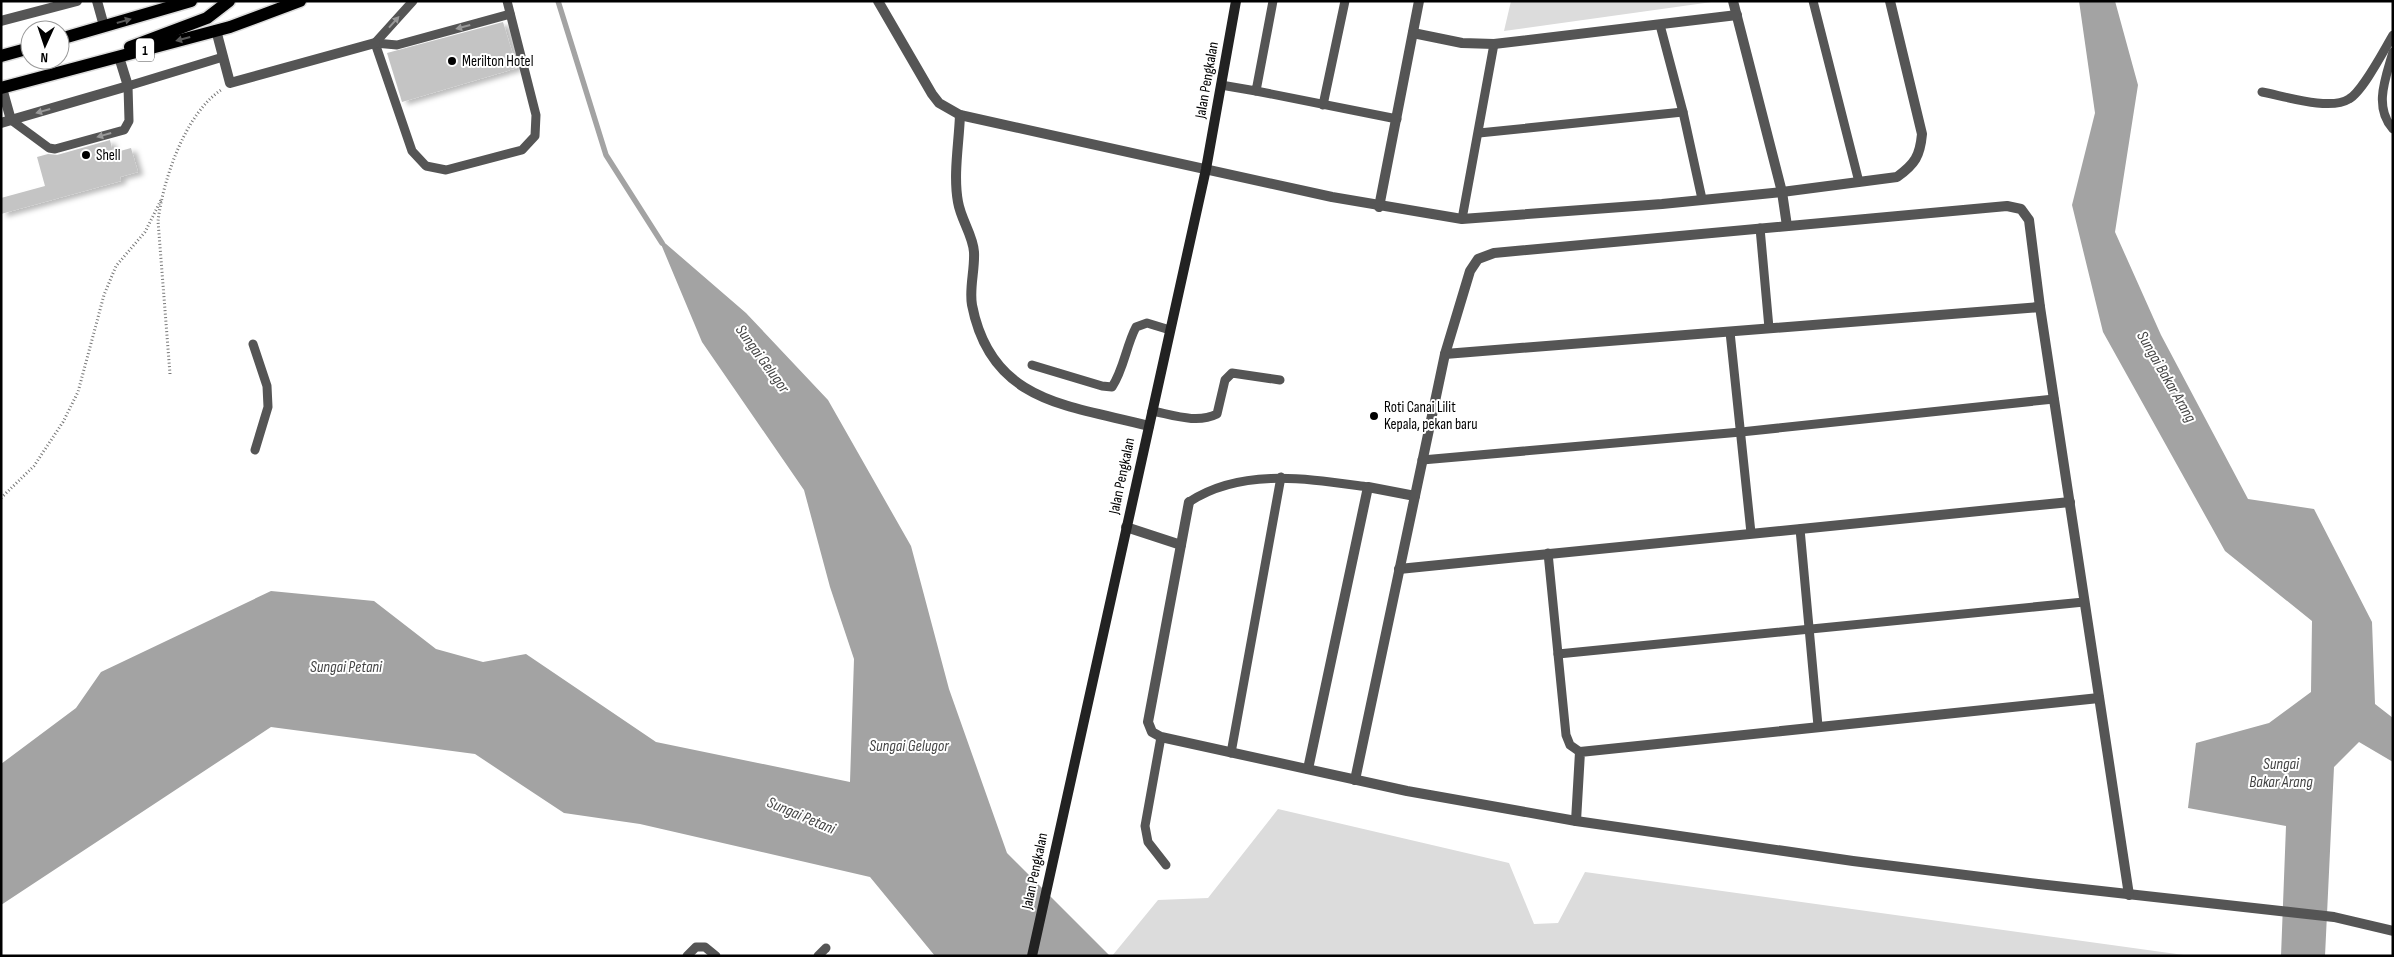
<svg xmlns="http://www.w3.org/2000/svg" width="2394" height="957" font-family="'Sofia Sans Condensed',sans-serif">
  <defs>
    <filter id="shadow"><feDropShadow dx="5.5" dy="3" stdDeviation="2.5" flood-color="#0004"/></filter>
  </defs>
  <rect width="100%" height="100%" fill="#fff"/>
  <g fill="#dcdcdc">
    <path d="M1511 1H1719L1504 31Z"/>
    <path d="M1278 809 1509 863 1534 924 1558 923 1585 872 2191 956H1112L1158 900 1208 898Z"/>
  </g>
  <g fill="#a3a3a3">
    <path d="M2079 1H2115L2138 85 2115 232 2161 335 2248 499 2314 509 2372 622 2375 704 2393 718V762L2359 742 2334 767 2325 956H2281L2286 826 2188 808 2196 743 2269 723 2311 692 2312 621 2225 551 2103 332 2072 205 2095 113Z"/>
    <path d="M658 237 746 313 828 400 911 546 949 689 1007 853 1110 956H935L870 877 640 824 564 813 475 754 271 727 1 905V764L76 708 101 672 271 591 374 601 436 649 483 662 526 654 656 742 850 782 854 659 830 587 804 490 702 342Z"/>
  </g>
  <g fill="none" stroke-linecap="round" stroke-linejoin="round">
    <path stroke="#a3a3a3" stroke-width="5.5" d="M558 1 606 155 662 243"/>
  </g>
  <g fill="#c4c4c4" filter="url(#shadow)">
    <path d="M503 22 517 68 402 102 387 53Z"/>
    <path d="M110 140 113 153 131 148 138 172 120 177 121 181 1 214V198L45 186 37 157 48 154 57 155Z"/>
  </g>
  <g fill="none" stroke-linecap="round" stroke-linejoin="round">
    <g stroke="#dbdbdb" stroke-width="15">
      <g id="primary">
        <path d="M60 39 191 1"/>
        <path d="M130 47 207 18 229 1"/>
        <path d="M1 56 30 48"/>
        <path d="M1 88 230 27 300 1"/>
      </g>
    </g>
    <g stroke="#777" stroke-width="3" stroke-dasharray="1 2.5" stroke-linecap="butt">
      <path d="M170 374 158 221C163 180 185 114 221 90"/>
      <path d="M1 498 34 466 63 422 78 392 104 295 116 266 145 232 161 200"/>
    </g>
    <g stroke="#555" stroke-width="9">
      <path d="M1813 1 1859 182"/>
      <path d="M1660 25 1683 112 1702 199"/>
      <path d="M375 43 412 151 426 166 446 170 522 150 535 136 536 115 507 1"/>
      <path d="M375 43 397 45 510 14"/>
      <path d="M375 43 413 1"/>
      <path d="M2393 52C2386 77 2373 107 2393 129"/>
      <path d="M1221 85 1256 91 1273 1"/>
      <path d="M1256 91 1397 119"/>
      <path d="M2262 92C2284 96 2330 111 2349 99 2363 91 2384 50 2393 35"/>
      <path d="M1323 105 1345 1"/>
      <path d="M11 120 49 148 55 149 124 130 129 121 128 86 223 57"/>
      <path d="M1479 133 1683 112"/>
      <path d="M1462 219 1494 44"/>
      <path d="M1760 228 1769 328"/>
      <path d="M1730 332 1751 533"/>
      <path d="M253 344 267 386 268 407 255 450"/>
      <path d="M1032 365 1102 386 1112 387C1124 369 1126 346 1136 327L1147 323 1170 330"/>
      <path d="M1152 411C1173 415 1197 424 1217 414L1225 380 1232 373 1280 380"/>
      <path d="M1422 460 1741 432 2054 399"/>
      <path d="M1189 502C1242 467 1309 479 1368 487"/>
      <path d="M1800 529 1818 726"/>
      <path d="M1548 553 1566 735 1570 745 1580 752"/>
      <path d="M1558 654 2084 602"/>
      <path d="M1161 737 1145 826 1148 842 1166 865"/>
      <path d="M1231 753 1281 477"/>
      <path d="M687 956 696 947H705L716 956"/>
      <path d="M818 956 826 948"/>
    </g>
    <g stroke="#555" stroke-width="10">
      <path d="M97 1 104 26"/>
      <path d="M878 1 932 94 939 103 960 115 1332 197 1462 219 1662 204 1782 192 1897 177C1915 164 1920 156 1922 134L1890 1"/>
      <path d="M1733 1 1782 192 1787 226"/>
      <path d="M1 21 77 1"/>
      <path d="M216 30 230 83 375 43"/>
      <path d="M1413 33 1462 43 1494 44 1737 15"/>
      <path d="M2 88 11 120"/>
      <path d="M960 115C959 143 953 175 958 202 961 220 973 235 974 252 975 270 969 288 972 305 991 403 1068 405 1149 426"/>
      <path d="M1 123 128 86 119 57"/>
      <path d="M1379 207 1419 1"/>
      <path d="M1445 354 2040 307"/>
      <path d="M1189 502 1148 722 1152 732 1161 737 1407 791 1576 821 1853 861 2038 884 2334 917 2393 931"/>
      <path d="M1126 527 1181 545"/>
      <path d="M1399 569 2070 502"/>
      <path d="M1308 769 1368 487 1415 496"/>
      <path d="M1355 780 1445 354 1470 271 1478 259 1494 253 2007 206 2021 209 2029 220 2040 307 2129 895"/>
      <path d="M1576 821 1580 752 2099 698"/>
    </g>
    <path stroke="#222" stroke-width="10" d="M1032 956 1206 169 1236 1"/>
    <use href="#primary" stroke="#000" stroke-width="12"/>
  </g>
  <defs><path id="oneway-solid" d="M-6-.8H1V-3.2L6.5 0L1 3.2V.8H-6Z" transform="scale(1.25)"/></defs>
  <g fill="#595959">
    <use href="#oneway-solid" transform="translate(124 21) rotate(-16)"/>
    <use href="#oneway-solid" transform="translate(183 39) rotate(165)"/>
  </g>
  <g fill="#999">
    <use href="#oneway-solid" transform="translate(394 22) rotate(-48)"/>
    <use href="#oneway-solid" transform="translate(463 27) rotate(165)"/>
    <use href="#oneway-solid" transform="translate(43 111) rotate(164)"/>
    <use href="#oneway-solid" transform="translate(104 135) rotate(164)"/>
  </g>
  <g fill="#000" stroke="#fff" stroke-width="2">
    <circle cx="452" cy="61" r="5"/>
    <circle cx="86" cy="155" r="5"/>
    <circle cx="1374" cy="416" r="5"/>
  </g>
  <g text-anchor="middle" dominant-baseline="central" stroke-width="4" stroke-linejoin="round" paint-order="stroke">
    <rect fill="#fff" stroke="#4c4c4c" stroke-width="1" x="136" y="38.5" width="18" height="23" rx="4"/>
    <g font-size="14" font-weight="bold" fill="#000">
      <text x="145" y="50">1</text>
    </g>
    <g font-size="15" fill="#000" stroke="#fff" text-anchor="start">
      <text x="462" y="61">Merilton Hotel</text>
      <text x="96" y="155">Shell</text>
      <text x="1384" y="407">Roti Canai Lilit<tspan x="1384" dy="17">Kepala, pekan baru</tspan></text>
    </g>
    <g font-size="15" fill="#000" stroke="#fff">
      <text transform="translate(1207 80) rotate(-80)">Jalan Pengkalan</text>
      <text transform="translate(1122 476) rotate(-78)">Jalan Pengkalan</text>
      <text transform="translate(1035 871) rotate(-78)">Jalan Pengkalan</text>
    </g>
    <g font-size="16" font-style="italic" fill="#444" stroke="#fff">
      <text transform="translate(762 359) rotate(54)">Sungai Gelugor</text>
      <text transform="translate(2166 377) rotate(60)">Sungai Bakar Arang</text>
      <text x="346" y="667">Sungai Petani</text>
      <text x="909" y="746">Sungai Gelugor</text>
      <text x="2281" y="764">Sungai<tspan x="2281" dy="18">Bakar Arang</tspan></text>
      <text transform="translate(801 816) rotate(23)">Sungai Petani</text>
    </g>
  </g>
  <rect width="2394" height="957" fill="none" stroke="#000000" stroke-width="5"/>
  <g transform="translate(45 45) rotate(183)"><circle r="24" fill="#ffffff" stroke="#999999"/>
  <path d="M0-4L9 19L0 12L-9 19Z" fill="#000000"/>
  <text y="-8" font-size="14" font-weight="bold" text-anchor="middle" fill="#000000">N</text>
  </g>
</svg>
